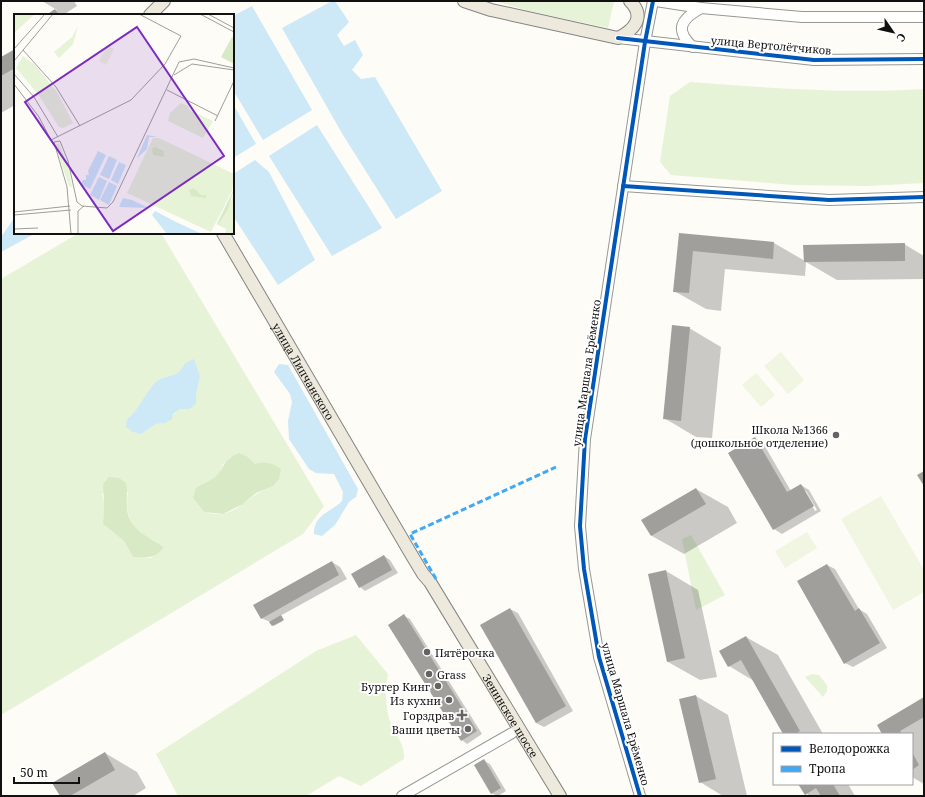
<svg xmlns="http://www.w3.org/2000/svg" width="925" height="797" font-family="'Noto Serif',serif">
  <rect width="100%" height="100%" fill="#fdfcf7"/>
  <g fill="#e7f3d7" fill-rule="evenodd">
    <path d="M494 1H605L614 2 608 28 529 11Z"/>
    <path d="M690 82C768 88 846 94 924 89V183L866 186 793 185 671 175 660 162 670 96Z"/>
    <path d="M79 233H161L324 506 303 534 1 715V279ZM185 363 200 377 196 395 189 409 180 408 165 423 156 424 141 434 127 419C142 408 147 386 164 377 167 376 171 377 174 376 180 374 183 368 185 363ZM230 457H248L273 486C253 492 243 509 223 514 218 515 210 513 204 512L193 498 205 483 213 479 220 472 223 464ZM128 492C123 526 139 531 164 547L151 558 133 557 124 541 103 524 104 502 102 493Z"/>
    <path d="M691 535 725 595 696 610 682 539Z"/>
    <path d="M356 635 388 674C385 690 385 709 391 724 396 738 405 742 404 759L361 786 339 776 306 796H178L156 754 316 651Z"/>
    <path d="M812 674 819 675 827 685V691L823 697 805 677Z"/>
  </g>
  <g fill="#d8eac5">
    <path d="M239 453 248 457 255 464C266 461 272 463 281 469L279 479 273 486 256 493 243 504 223 514 204 512 193 498 196 488C202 484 210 481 215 477 227 466 220 461 239 453Z"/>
    <path d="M109 477 119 478 126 483C128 492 126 499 127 508 128 529 149 537 164 547 155 559 147 558 133 557L124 541 103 524 104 502 103 484Z"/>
  </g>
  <g fill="#f0f6e1">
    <path d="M781 352 804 380 788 394 764 366Z"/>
    <path d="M756 373 775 395 761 407 742 385Z"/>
    <path d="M881 496 924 570V592L893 610 841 519Z"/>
    <path d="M807 532 817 548 785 568 775 551Z"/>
  </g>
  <g fill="#cde8f7">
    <path d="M332 1H335L349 22 337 35 344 46 355 40 363 55 352 70 361 79 375 77 442 191 396 219 343 135 282 28Z"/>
    <path d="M252 6 312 110 263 140 233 90V16Z"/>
    <path d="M233 104 256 144 233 158Z"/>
    <path d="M317 125 382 228 332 256 269 156Z"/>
    <path d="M255 160 269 172 315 260 278 285 233 216V174Z"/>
    <path d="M15 217V233H36L1 252V237Z"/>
    <path d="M194 359 200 377 196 395V404L189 409H180L173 414 172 419 165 423 156 424 141 434 133 432 126 427 127 419C140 409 144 394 156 382 168 372 177 381 185 363Z"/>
    <path d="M279 364 288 365 358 489 356 497 349 502 335 525 322 536 314 534C314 514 330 513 342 501L343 492 334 474 316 473 309 469 289 439 288 421 292 402 290 394 274 372Z"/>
  </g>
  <g fill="#0003" fill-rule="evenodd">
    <path d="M42 1H74L77 6 63 15H48L57 10Z"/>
    <path d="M15 50V105L1 113V58Z"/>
    <path d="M680 234 774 243 805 261 904 244 924 256V279L837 280 806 262 805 276 725 269 721 311 706 309 674 291Z"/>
    <path d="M689 328 721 347 712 438 696 437 664 418Z"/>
    <path d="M755 438 763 443 791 491 801 485 809 490 821 511 782 534 774 529ZM804 491H806L817 510 815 511Z"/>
    <path d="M696 489 728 507 737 523 684 554 652 536 643 520Z"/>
    <path d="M384 556 390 560 398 573 365 591 360 587Z"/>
    <path d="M332 562 340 567 347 579 280 616 283 621 274 626 270 622 261 618Z"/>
    <path d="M827 565 835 569 859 609 867 614 887 648 853 667 845 663Z"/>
    <path d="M666 571 698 590 717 677 700 680 668 662Z"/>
    <path d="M510 609 518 613 573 711 544 727 536 723 481 625Z"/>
    <path d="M404 616 410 619 482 734 467 744 462 740Z"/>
    <path d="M746 637 778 655 823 734H784L754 681 729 666Z"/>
    <path d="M696 696 728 715 747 796H723L700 782Z"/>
    <path d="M924 699 923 745 924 784 912 777V734H883Z"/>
    <path d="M105 753 137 772 146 788 133 796H61Z"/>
    <path d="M484 761 490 764 506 791 498 796 491 793Z"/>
    <path d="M800 784H848L855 796H809Z"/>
  </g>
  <g fill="#a19f9c">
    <path d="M55 9 59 15H46Z"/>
    <path d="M15 49V68L1 76V57Z"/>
    <path d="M679 233 774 242 773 259 693 251 689 293 673 292Z"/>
    <path d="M905 243V261L804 262 803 245Z"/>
    <path d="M672 325 690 327 681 421 663 419Z"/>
    <path d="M755 437 787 492 801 484 814 506 773 530 728 453Z"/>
    <path d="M924 471V486L917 475Z"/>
    <path d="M696 488 706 504 651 536 641 520Z"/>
    <path d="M384 555 392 570 359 588 351 574Z"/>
    <path d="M332 561 339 575 261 619 253 605Z"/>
    <path d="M827 564 855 611 859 608 880 643 844 664 797 581Z"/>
    <path d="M666 570 685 658 667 662 648 574Z"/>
    <path d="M510 608 566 706 536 723 480 625Z"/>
    <path d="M404 614 477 731 461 741 388 625Z"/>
    <path d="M281 615 284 620 272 626 269 622Z"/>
    <path d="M746 636 800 731 795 734H783L741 660 728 667 719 651Z"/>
    <path d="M696 695 716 779 699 783 679 699Z"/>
    <path d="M924 697V717L900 731 902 734H882L877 725Z"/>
    <path d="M105 752 115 770 70 796H60L52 783Z"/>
    <path d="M912 752 919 765 912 770Z"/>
    <path d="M484 759 501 788 491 794 474 765Z"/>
    <path d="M798 784H833L840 796H821L816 788 805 795Z"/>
  </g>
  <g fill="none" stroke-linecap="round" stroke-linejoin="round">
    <g stroke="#979795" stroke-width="12">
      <g id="minor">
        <path d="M656 1 701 8 802 17H924"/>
        <path d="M618 38 814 60 924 59"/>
        <path d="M693 47C674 30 681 19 701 8"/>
        <path d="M623 186 829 200 924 197"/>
        <path d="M402 796 512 733"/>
        <path d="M640 796 599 657 584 569 580 526 585 439 645 42 653 1"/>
      </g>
    </g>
    <g stroke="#858482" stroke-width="14">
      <g id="major">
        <path d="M464 1 491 10 618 38C634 30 646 17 630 1"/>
        <path d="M150 15 164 1"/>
        <path id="s1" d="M223 233 411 554 423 574 430 582 560 796"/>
      </g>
    </g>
    <use href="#minor" stroke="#fffffe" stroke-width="10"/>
    <use href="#major" stroke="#ede9dc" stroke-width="12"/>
    <path stroke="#3fa9f5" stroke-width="3" stroke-dasharray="6 3" stroke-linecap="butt" d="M436 579 410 534 556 467"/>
    <g stroke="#fff" stroke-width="6">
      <g id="cycleway">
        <path d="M618 38 814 60 924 59"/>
        <path d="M623 186 829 200 924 197"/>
        <path d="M640 796 599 657 584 569 580 526 585 439 645 42 653 1"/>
      </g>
    </g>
    <use href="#cycleway" stroke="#0057b8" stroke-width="4"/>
  </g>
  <g fill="#646362" stroke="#fff" stroke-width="1.5">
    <circle cx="836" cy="435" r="4"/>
    <circle cx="427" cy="652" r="4"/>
    <circle cx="429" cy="674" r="4"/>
    <circle cx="438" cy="686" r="4"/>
    <circle cx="449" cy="700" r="4"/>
    <path d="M460 709h4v4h4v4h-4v4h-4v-4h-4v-4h4z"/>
    <circle cx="468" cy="729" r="4"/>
  </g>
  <g text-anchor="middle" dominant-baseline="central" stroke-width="4" stroke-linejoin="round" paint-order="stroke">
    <g font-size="11" fill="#111" stroke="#fff">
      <text transform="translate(771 45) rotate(5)">улица Вертолётчиков</text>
      <text stroke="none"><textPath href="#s1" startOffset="160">улица Липчанского</textPath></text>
      <text transform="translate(586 373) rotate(-82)">улица Маршала Ерёменко</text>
      <text transform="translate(626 714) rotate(74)">улица Маршала Ерёменко</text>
      <text stroke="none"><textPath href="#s1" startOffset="562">Зенинское шоссе</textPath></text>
    </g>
    <g font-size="11" fill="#111" stroke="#fff" text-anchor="end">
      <text x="828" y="429">Школа №1366<tspan x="828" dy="13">(дошкольное отделение)</tspan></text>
      <text x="435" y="652" text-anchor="start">Пятёрочка</text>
      <text x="437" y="674" text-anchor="start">Grass</text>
      <text x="430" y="686">Бургер Кинг</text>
      <text x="441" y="700">Из кухни</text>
      <text x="454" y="715">Горздрав</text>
      <text x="460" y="729">Ваши цветы</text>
    </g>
  </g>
  <g transform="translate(14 14)">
    <rect width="220" height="220" fill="#fdfcf7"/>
    <path d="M0 0H21L0 19ZM64 12 59 30 45 44 40 38 58 23ZM9 42 21 51 43 78 59 109 49 114 45 113 24 80 2 54ZM167 89 174 92 175 96 199 107 189 124 154 107 156 99ZM139 124H145L220 160 218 177 197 218 113 179ZM45 129 55 156 58 173 55 172 41 131ZM220 181V220H211L212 215 204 211Z" fill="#e7f3d7"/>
    <path d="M218 23 220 24V50L207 43ZM141 133 150 137V143L139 141 138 134ZM180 174 187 181H192V184L177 182 175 176ZM220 175 214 195 204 211 203 210Z" fill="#d8eac5"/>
    <path d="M93 31 100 35 92 51 85 47Z" fill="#f0f6e1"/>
    <path d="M133 121 144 123H135L133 135 123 144ZM84 137 92 141 76 175 67 170 69 166H72V161H75L74 157ZM95 142 103 146 95 165 86 161ZM105 148 112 151 104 170 97 166ZM85 163 93 167 85 186 76 181ZM95 168 103 172 95 191 86 186ZM109 184 118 186 135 194 105 193ZM141 197 162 208 188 220H153L138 201Z" fill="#cde8f7"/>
    <path fill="none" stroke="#9f9e9b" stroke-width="1" d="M186 0 220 18M194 0 220 14M0 35 31 0M9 36 42 73 66 112M0 47 39 0M0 60 20 83 44 123M160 61 178 50 220 56M0 70 25 103 39 130M153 76 204 102M201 107 220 67M37 126 117 86 151 50 167 22 125 0M0 198 56 192M0 201 57 196M0 215 24 214M57 220 53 173 40 128 46 127 54 147 63 188 68 192 93 194 99 188 165 48 180 45 220 54M64 220V197L70 192"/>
    <path fill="#7b2cbf" fill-opacity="0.15" stroke="#7b2cbf" stroke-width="2" d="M123 13 210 142 99 217 11 88Z"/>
    <rect width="220" height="220" fill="none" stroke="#111" stroke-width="2"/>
  </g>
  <rect width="925" height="797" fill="none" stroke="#111111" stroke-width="4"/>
  <rect x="773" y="733" width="140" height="52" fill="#ffffff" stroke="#a0a0a0"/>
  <rect x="781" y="746" width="20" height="6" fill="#0057b8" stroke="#a0a0a0"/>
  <text x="809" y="753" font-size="12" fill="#111111">Велодорожка</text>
  <rect x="781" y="766" width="20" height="6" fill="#3fa9f5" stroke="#a0a0a0"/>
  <text x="809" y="773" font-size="12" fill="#111111">Тропа</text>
  <g transform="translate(893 32) rotate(124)" stroke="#ffffff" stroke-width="3" paint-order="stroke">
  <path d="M0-3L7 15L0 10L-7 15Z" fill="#111111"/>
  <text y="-6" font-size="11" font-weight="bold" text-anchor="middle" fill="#111111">С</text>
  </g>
  <path d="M14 777v6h65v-6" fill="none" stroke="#111111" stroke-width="2"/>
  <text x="20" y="777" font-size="12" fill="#111111" stroke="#ffffff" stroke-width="3" paint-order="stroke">50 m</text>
</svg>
